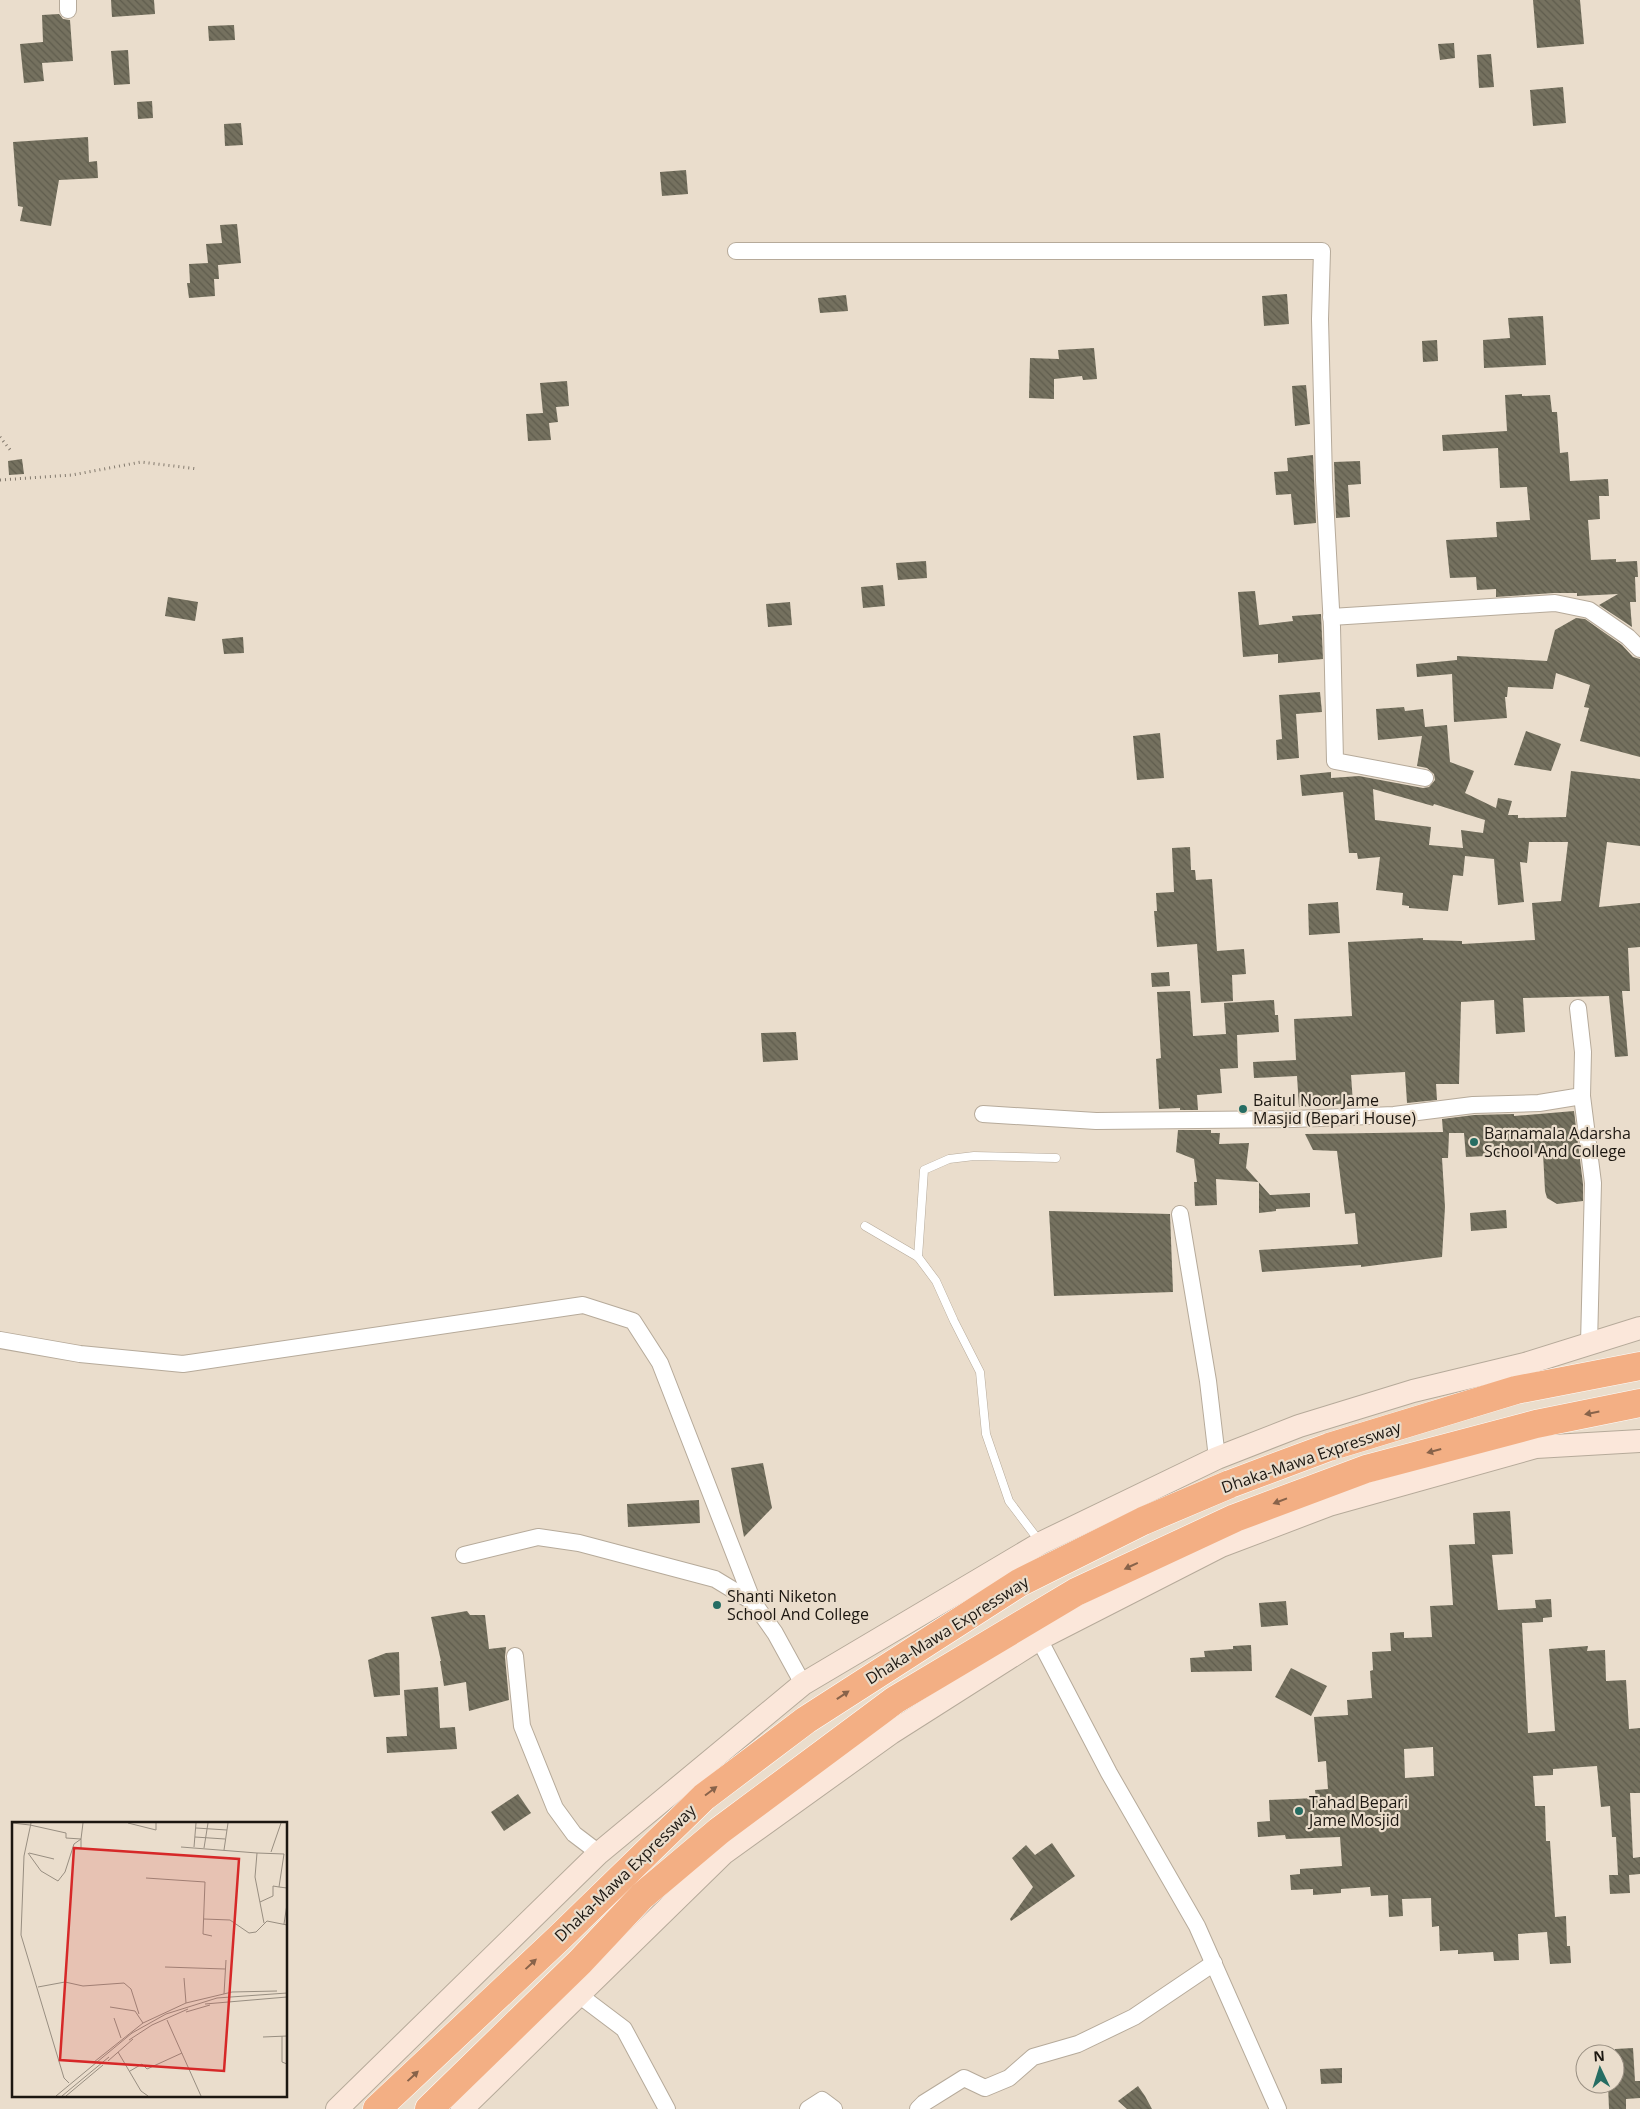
<svg xmlns="http://www.w3.org/2000/svg" width="1640" height="2109" font-family="'Open Sans',sans-serif">
  <defs>
    <pattern id="building-back-hatch" width="6" height="6" patternUnits="userSpaceOnUse" patternTransform="scale(1.25)"><rect width="6" height="6" fill="#75715f"/><path d="M-1 5l2 2M0 0l6 6M5-1l2 2" fill="none" stroke="#5f5c4d"/></pattern>
  </defs>
  <rect width="100%" height="100%" fill="#eaddcc"/>
  <g fill="url(#building-back-hatch)" fill-rule="evenodd">
    <path d="M111 0H154L155 14 112 17Z"/>
    <path d="M1533 0H1580L1584 44 1537 48Z"/>
    <path d="M59 14 63 19 70 20 73 61 42 63 44 81 24 83 20 44 43 42 42 15Z"/>
    <path d="M234 25 235 40 209 41 208 26Z"/>
    <path d="M1454 43 1455 58 1440 60 1438 44Z"/>
    <path d="M128 50 130 84 114 85 111 51Z"/>
    <path d="M1491 54 1494 87 1479 88 1477 55Z"/>
    <path d="M1563 87 1566 123 1533 126 1530 90Z"/>
    <path d="M152 101 153 118 138 119 137 102Z"/>
    <path d="M241 123 243 145 225 146 224 124Z"/>
    <path d="M88 137 89 162 97 161 98 178 59 180 51 226 20 221 23 207 18 206 13 142Z"/>
    <path d="M686 170 688 194 662 196 660 172Z"/>
    <path d="M237 224 241 263 218 265 219 279H214L215 296 189 298 187 283H190L189 264 208 263 206 244 222 243 220 225Z"/>
    <path d="M1287 294 1289 324 1264 326 1262 296Z"/>
    <path d="M846 295 848 311 820 313 818 298Z"/>
    <path d="M1543 316 1546 365 1484 368 1483 340 1510 338 1508 318Z"/>
    <path d="M1437 340 1438 361 1423 362 1422 341Z"/>
    <path d="M1094 348 1097 379 1083 380 1082 376 1054 379V399L1029 398 1030 358 1059 359 1058 350Z"/>
    <path d="M567 381 569 406 556 407 558 422 549 423 551 440 528 441 526 414 543 413 540 383Z"/>
    <path d="M1306 385 1310 424 1295 426 1292 386Z"/>
    <path d="M1522 394V396L1550 395 1552 412H1557L1560 453 1568 452 1570 481 1608 479 1609 496H1599L1600 519 1588 520 1591 560 1616 559V562L1637 561 1638 577H1635L1636 602H1630L1632 627 1599 605 1618 594 1577 596V593H1554L1496 597V589L1477 590 1476 577 1450 578 1446 540 1497 537 1496 522 1530 520 1527 487 1500 488 1498 448 1443 451 1442 435 1507 431 1505 395Z"/>
    <path d="M1313 455 1316 523 1294 525 1291 494 1276 495 1274 472 1288 471 1287 458Z"/>
    <path d="M22 459 24 474 9 475 8 461Z"/>
    <path d="M1360 461 1361 484 1348 485 1350 517 1336 518 1334 462Z"/>
    <path d="M926 561 927 578 898 580 896 563Z"/>
    <path d="M883 585 885 606 863 608 861 587Z"/>
    <path d="M1255 591 1259 625 1293 621 1292 616 1321 614 1323 659 1278 663V654L1243 657 1238 592Z"/>
    <path d="M168 597 198 602 195 621 165 616Z"/>
    <path d="M790 602 792 625 768 627 766 604Z"/>
    <path d="M1576 618 1585 619 1622 645 1633 657 1640 659V757L1580 741 1589 708 1584 707 1590 685 1556 673 1553 689 1508 687 1507 697H1505L1507 718 1454 722 1452 674 1417 677 1416 664 1457 660V656L1547 661 1555 630Z"/>
    <path d="M243 637 244 653 224 654 222 639Z"/>
    <path d="M1320 692 1322 712 1296 714 1299 758 1277 760 1276 740 1282 739 1279 695Z"/>
    <path d="M1404 707 1405 711 1423 709 1425 727 1447 725 1450 762 1474 771 1465 793 1496 808 1498 798 1512 801 1508 815H1518V818L1566 817 1571 771 1640 779V846L1607 842 1599 907 1640 903V947L1628 948 1630 991H1622L1628 1056 1615 1057 1609 996 1523 998 1525 1032 1496 1034 1494 1000 1461 1002 1459 1084H1436L1437 1100 1407 1103 1405 1072 1351 1075 1353 1103 1299 1107 1297 1076 1254 1078 1253 1062 1296 1060 1294 1019 1352 1016 1348 942 1423 938V940L1462 941V944L1535 940 1532 903 1561 901 1568 842H1529L1527 863 1520 862 1524 902 1498 905 1494 859 1465 856 1463 876 1453 875 1448 911 1409 908V906L1402 905 1403 893 1376 890 1380 857 1358 859 1357 853H1349L1343 792 1302 796 1300 775 1331 772V778L1359 776 1423 788 1429 787 1435 780 1434 774 1427 768 1417 766 1422 736 1378 740 1376 709ZM1373 789 1433 806 1434 804 1485 820 1483 833 1461 830 1463 848 1429 845 1431 827 1375 820Z"/>
    <path d="M1526 731 1561 744 1551 771 1514 765Z"/>
    <path d="M1160 733 1164 778 1137 780 1133 736Z"/>
    <path d="M1190 847 1191 870H1195L1196 880 1212 879 1217 951 1244 949 1246 974 1232 975 1233 1001 1201 1003 1197 944 1157 947 1154 911H1157L1156 893 1174 892 1172 848Z"/>
    <path d="M1338 902 1340 933 1309 935 1308 904Z"/>
    <path d="M1169 972 1170 986 1152 987 1151 973Z"/>
    <path d="M1190 991 1193 1036 1226 1034 1224 1003 1274 1000 1275 1015H1278L1279 1032 1237 1035 1238 1068 1220 1069 1222 1093 1197 1095 1198 1110H1180V1108L1159 1109 1156 1059 1161 1058 1157 992Z"/>
    <path d="M796 1032 798 1060 763 1062 761 1033Z"/>
    <path d="M1574 1111 1583 1184V1201L1557 1204 1547 1198 1545 1191 1543 1153 1466 1157 1464 1133H1449L1448 1158H1442L1445 1207 1442 1257 1361 1267V1265L1262 1272 1259 1250 1358 1244 1355 1213 1345 1214 1337 1151 1313 1150 1305 1134 1443 1132 1442 1119 1474 1115 1514 1114V1116Z"/>
    <path d="M1178 1130H1211V1133H1220L1219 1144 1249 1143 1246 1168 1270 1195 1310 1193V1207L1276 1209V1211L1259 1213V1182L1216 1179 1217 1205 1195 1206 1194 1182H1197L1194 1159 1176 1152Z"/>
    <path d="M1506 1210 1507 1228 1471 1231 1470 1213Z"/>
    <path d="M1049 1211 1170 1214 1173 1292 1054 1296Z"/>
    <path d="M763 1463 772 1508 744 1537 731 1468Z"/>
    <path d="M699 1500 700 1523 628 1527 627 1504Z"/>
    <path d="M1510 1511 1513 1554 1492 1555 1498 1610 1536 1608 1535 1600 1551 1599 1552 1617 1543 1618V1622L1522 1623 1528 1733 1555 1731 1549 1649 1588 1646 1587 1651 1605 1650 1606 1681 1626 1680 1629 1729 1640 1728V1793H1630L1633 1858 1640 1857V1874L1629 1875 1630 1893 1610 1894 1609 1875H1618L1616 1837H1612L1610 1806 1601 1807 1597 1766 1553 1769V1775L1533 1776 1535 1806H1545L1546 1841H1550L1555 1917 1566 1916 1567 1946H1570L1571 1963 1550 1964 1547 1932 1518 1934 1519 1960 1494 1961 1493 1952 1458 1954V1950L1440 1951 1439 1926 1432 1927 1431 1898 1402 1899 1403 1916 1389 1917 1388 1895 1371 1896 1370 1887 1341 1889V1893L1313 1895V1889L1291 1890 1290 1875 1300 1874V1869L1342 1866 1340 1837 1286 1839 1285 1835 1258 1837 1257 1822 1270 1821 1269 1800 1316 1798 1315 1790 1328 1789 1326 1761 1318 1762 1314 1717 1348 1715 1347 1700 1372 1698 1370 1671 1373 1670 1372 1652 1391 1651 1390 1633 1404 1632V1638L1432 1637 1430 1606 1453 1605 1449 1545 1475 1544 1473 1513ZM1433 1747 1434 1776 1405 1778 1404 1749Z"/>
    <path d="M1286 1601 1288 1625 1261 1627 1259 1603Z"/>
    <path d="M467 1611 470 1615H485L489 1649 506 1647 505 1657 509 1700 469 1711 466 1682 444 1686 440 1661H441L431 1617Z"/>
    <path d="M1251 1645 1252 1671 1191 1672 1190 1658 1205 1657 1204 1651 1233 1649V1646Z"/>
    <path d="M399 1652 400 1695 374 1697 368 1660 386 1653Z"/>
    <path d="M1291 1668 1327 1686 1311 1716 1275 1697Z"/>
    <path d="M438 1687 440 1728 455 1727 457 1749 387 1753 386 1737 407 1736 404 1690Z"/>
    <path d="M518 1794 531 1813 504 1831 491 1812Z"/>
    <path d="M1052 1843 1075 1876 1011 1921 1010 1919 1033 1887 1012 1858 1026 1845 1035 1855Z"/>
    <path d="M1633 2048 1635 2081H1640V2098L1626 2099V2109H1609L1608 2084H1615V2049Z"/>
    <path d="M1342 2068V2083L1321 2084 1320 2069Z"/>
    <path d="M1138 2086 1145 2096 1152 2109H1127L1118 2101Z"/>
  </g>
  <g fill="none" stroke-linecap="round" stroke-linejoin="round">
    <g stroke="#b6aa9a" stroke-width="9">
      <g id="lane">
        <path d="M865 1226 918 1257 936 1281 954 1321 980 1372 986 1434 1009 1501 1040 1542"/>
        <path d="M918 1257 924 1170 949 1159 974 1156 1056 1158"/>
      </g>
    </g>
    <g stroke="#b6aa9a" stroke-width="18">
      <g id="street">
        <path d="M68 0V10"/>
        <path d="M736 251H1322L1320 319 1324 480 1332 627 1335 761 1425 778"/>
        <path d="M1331 617 1555 603 1589 610 1628 637 1640 649"/>
        <path d="M1578 1008 1583 1052 1582 1096 1593 1183 1589 1344"/>
        <path d="M983 1114 1096 1121 1294 1119 1394 1115 1473 1105 1539 1103 1582 1096"/>
        <path d="M1180 1214 1208 1381 1217 1458"/>
        <path d="M0 1340 80 1354 183 1364 583 1305 633 1321 660 1363 753 1602"/>
        <path d="M464 1555 538 1537 579 1543 715 1579 753 1602 775 1633 803 1684"/>
        <path d="M1039 1639 1109 1773 1197 1926 1278 2109"/>
        <path d="M515 1656 522 1726 555 1808 574 1834 599 1853"/>
        <path d="M579 1995 624 2029 667 2109"/>
        <path d="M808 2109 822 2100 834 2109"/>
        <path d="M918 2109 924 2103 964 2078 985 2088 1009 2078 1033 2057 1078 2044 1134 2017 1214 1963"/>
      </g>
    </g>
    <g stroke="#b6aa9a" stroke-width="24">
      <g id="secondary">
        <path d="M337 2109 599 1853 803 1684 1041 1543 1217 1458 1299 1426 1413 1391 1525 1364 1640 1328"/>
        <path d="M462 2109 724 1853 891 1733 1039 1639 1221 1546 1329 1505 1536 1447 1640 1441"/>
      </g>
    </g>
    <g stroke="#fff" stroke-width="29">
      <g id="highway">
        <path d="M377 2109 559 1938 704 1797 806 1720 1019 1583 1143 1521 1230 1484 1329 1447 1516 1390 1640 1366"/>
        <path d="M429 2109 580 1962 642 1896 719 1831 895 1700 1076 1592 1235 1518 1366 1469 1536 1424 1640 1403"/>
      </g>
    </g>
    <g stroke="#837a6e" stroke-width="3" stroke-dasharray="1 4" stroke-linecap="butt">
      <path d="M0 437 11 451"/>
      <path d="M0 480 72 475 141 462 198 469"/>
    </g>
    <use href="#lane" stroke="#fff" stroke-width="8"/>
    <use href="#street" stroke="#fff" stroke-width="16"/>
    <use href="#secondary" stroke="#fbe7da" stroke-width="22"/>
    <use href="#highway" stroke="#f3af84" stroke-width="28"/>
  </g>
  <defs><path id="oneway-solid" d="M-6-.8H1V-3.2L6.5 0L1 3.2V.8H-6Z" transform="scale(1.25)"/></defs>
  <g fill="#88634a">
    <use href="#oneway-solid" transform="translate(1592 1413) rotate(169)"/>
    <use href="#oneway-solid" transform="translate(1434 1451) rotate(165)"/>
    <use href="#oneway-solid" transform="translate(1280 1501) rotate(159)"/>
    <use href="#oneway-solid" transform="translate(1131 1566) rotate(155)"/>
    <use href="#oneway-solid" transform="translate(843 1695) rotate(-34)"/>
    <use href="#oneway-solid" transform="translate(711 1791) rotate(-37)"/>
    <use href="#oneway-solid" transform="translate(531 1964) rotate(-43)"/>
    <use href="#oneway-solid" transform="translate(413 2076) rotate(-43)"/>
  </g>
  <g fill="#266d63" stroke="#eaddcc" stroke-width="2">
    <circle cx="1243" cy="1109" r="5"/>
    <circle cx="1474" cy="1142" r="5"/>
    <circle cx="717" cy="1605" r="5"/>
    <circle cx="1299" cy="1811" r="5"/>
  </g>
  <g text-anchor="middle" dominant-baseline="central" stroke-width="4.5" stroke-linejoin="round" paint-order="stroke">
    <g font-size="16" fill="#1c1711" stroke="#eaddcc" text-anchor="start">
      <text x="1253" y="1100">Baitul Noor Jame<tspan x="1253" dy="18">Masjid (Bepari House)</tspan></text>
      <text x="1484" y="1133">Barnamala Adarsha<tspan x="1484" dy="18">School And College</tspan></text>
      <text x="727" y="1596">Shanti Niketon<tspan x="727" dy="18">School And College</tspan></text>
      <text x="1309" y="1802">Tahad Bepari<tspan x="1309" dy="18">Jame Mosjid</tspan></text>
    </g>
    <g font-size="16" fill="#1c1711" stroke="#eaddcc">
      <text transform="translate(1311 1457) rotate(-19)">Dhaka-Mawa Expressway</text>
      <text transform="translate(947 1630) rotate(-32)">Dhaka-Mawa Expressway</text>
      <text transform="translate(625 1873) rotate(-44)">Dhaka-Mawa Expressway</text>
    </g>
  </g>
  <g transform="translate(12 1822)">
    <rect width="275" height="275" fill="#eaddcc"/>
    <path fill="none" stroke="#988e81" stroke-width="1" d="M0 1 18 3M19 1 12 34 9 113 52 256 57 261M116 1 144 8V1M18 3 54 11V16L69 17 71 1M184 6 215 8M183 15 213 17M169 25 245 31M182 25 184 1M192 26 196 1M212 28 216 1M259 30 269 1M16 31 29 49 46 59 53 50 62 22 69 17V27M17 31 42 37M134 56 193 60 191 112 200 114M248 80 261 74V64L267 65M192 97 218 98 237 111 244 110 255 99 275 103M252 101 243 55 245 31 272 32 267 65 275 66M272 102 275 82M153 145 213 147M172 156 174 181M26 165 53 160 71 164 112 161 119 167 127 192M212 172 214 138M193 182 275 175M98 185 123 189 131 201M174 190 198 183M102 196 109 216M155 198 189 274M270 214V240L275 242M251 215 275 214M117 218 140 203 176 187M106 230 129 269 136 274M96 239 121 217M82 240 131 201 174 181 220 170 265 169M118 249 130 242 135 247 170 231M44 274 120 211 154 192 205 176 275 171M50 274 97 235M54 274 91 243"/>
    <path fill="#d62828" fill-opacity="0.15" stroke="#d62828" stroke-width="2.5" d="M62 26 227 37 212 249 48 238Z"/>
    <rect width="275" height="275" fill="none" stroke="#1c1711" stroke-width="2.5"/>
  </g>
  <g transform="translate(1600 2069) rotate(356)"><circle r="24" fill="#eaddcc" stroke="#988e81"/>
  <path d="M0-4L9 19L0 12L-9 19Z" fill="#266d63"/>
  <text y="-8" font-size="14" font-weight="bold" text-anchor="middle" fill="#1c1711">N</text>
  </g>
</svg>
